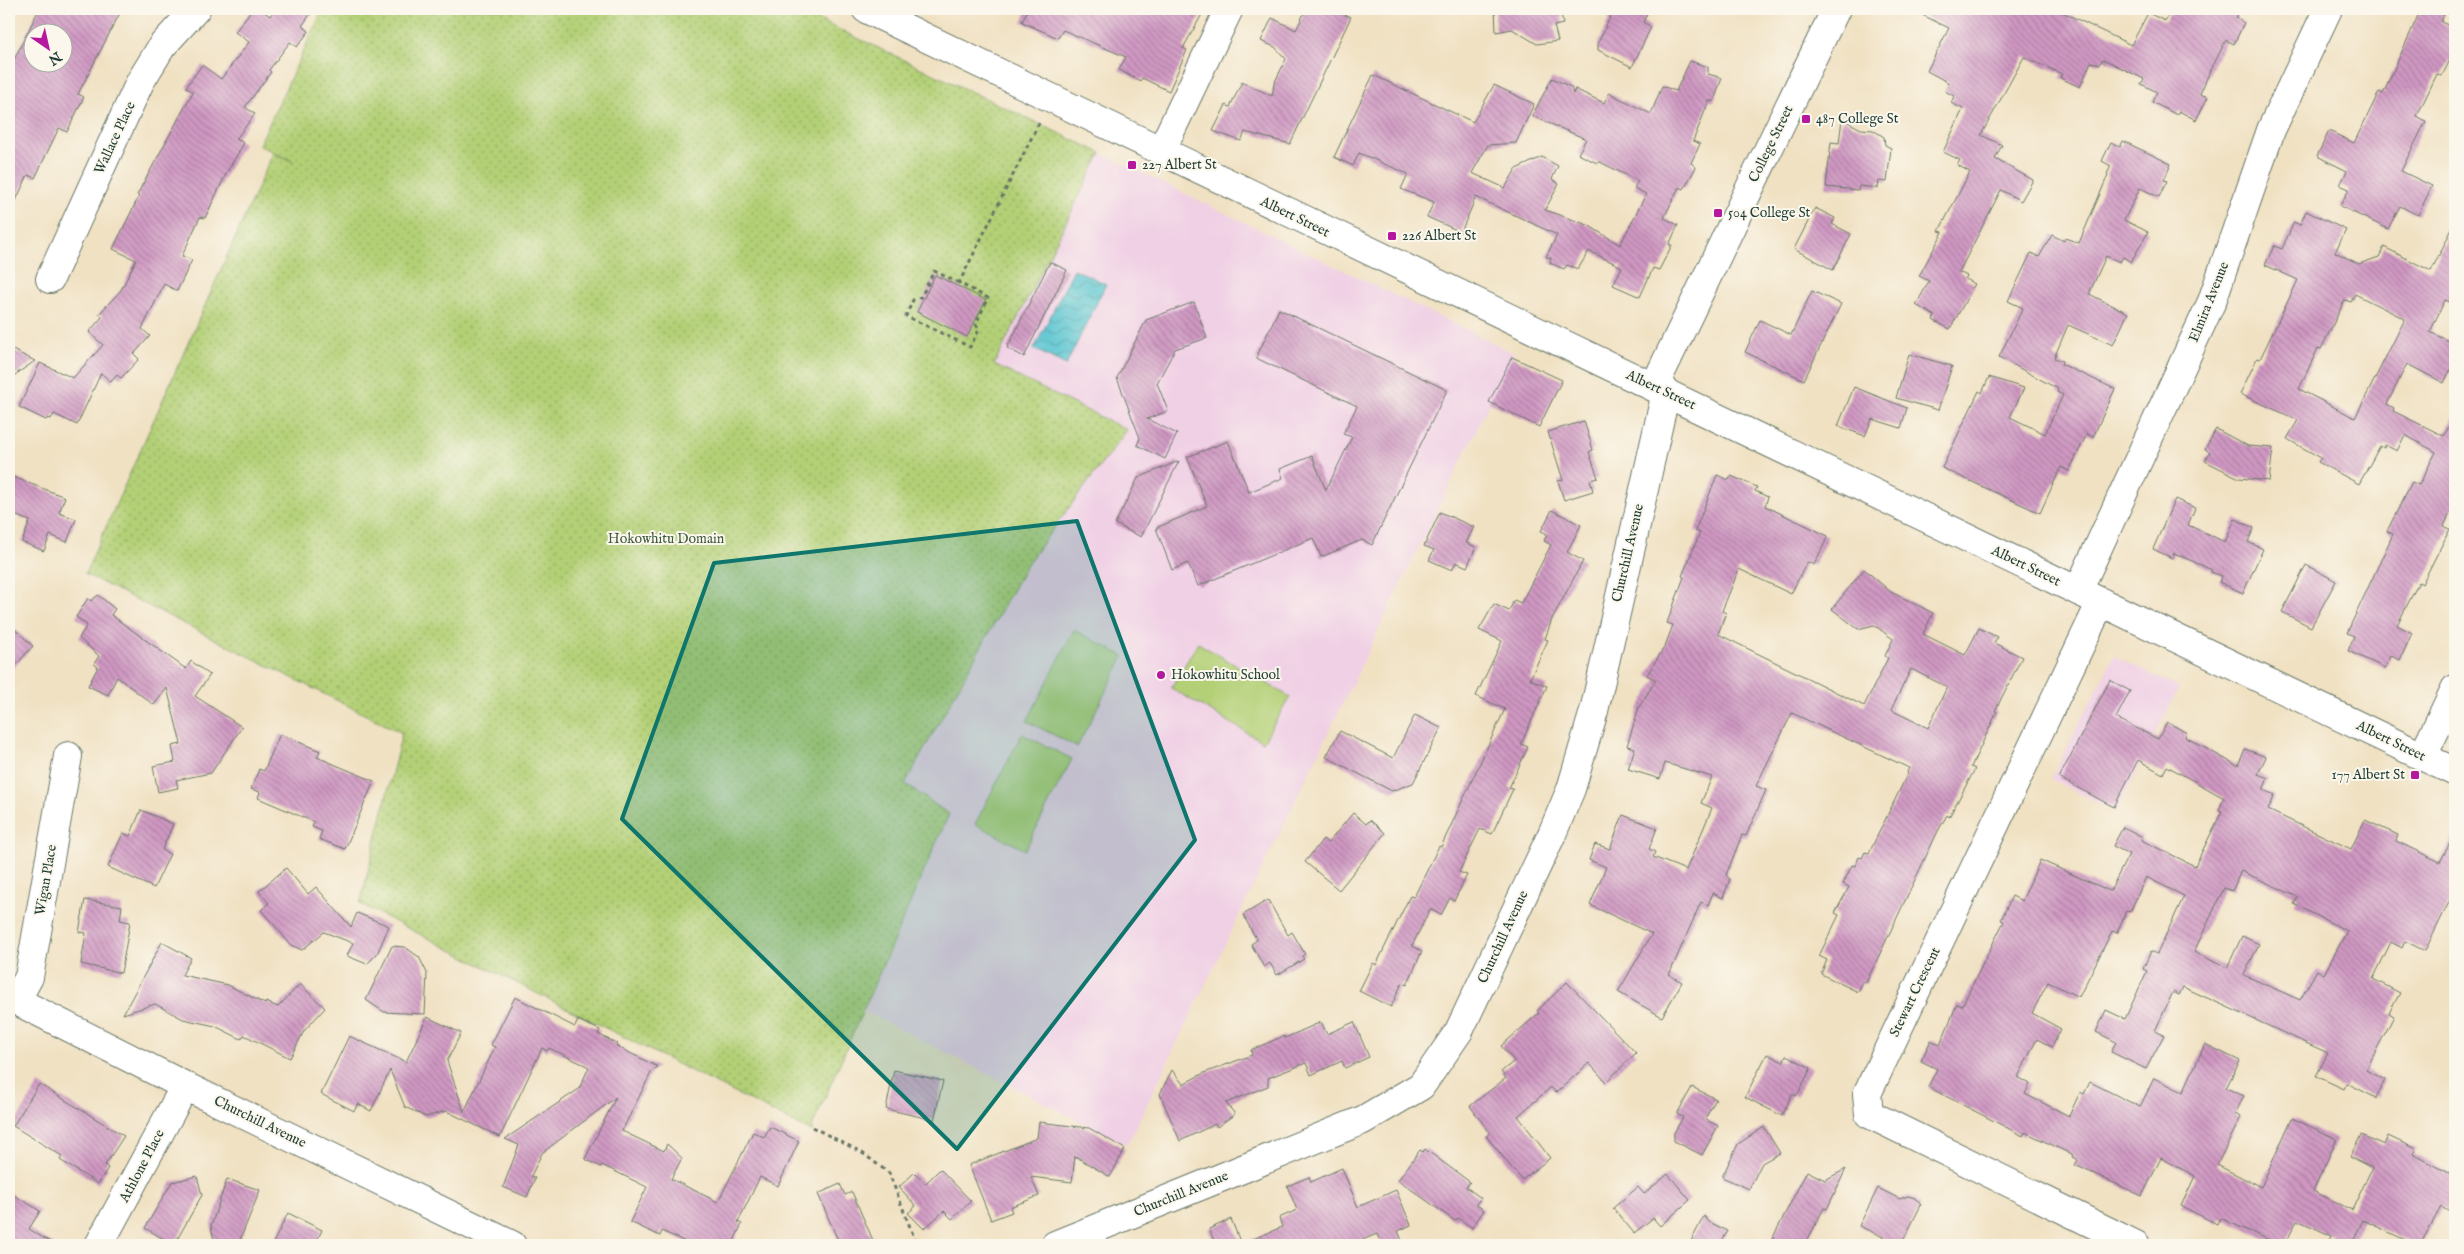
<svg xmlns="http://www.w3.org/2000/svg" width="2464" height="1254" font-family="'IM FELL English',serif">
  <defs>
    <pattern id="park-dots" width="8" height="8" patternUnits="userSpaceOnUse" patternTransform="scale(1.25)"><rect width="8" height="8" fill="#b3d076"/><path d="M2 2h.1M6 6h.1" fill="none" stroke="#91aa62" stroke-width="1.8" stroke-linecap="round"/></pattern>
    <pattern id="water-waves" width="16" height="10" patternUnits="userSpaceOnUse" patternTransform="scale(1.25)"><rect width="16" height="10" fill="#59c5d1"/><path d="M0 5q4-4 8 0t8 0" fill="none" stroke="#49a1aa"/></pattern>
    <pattern id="building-back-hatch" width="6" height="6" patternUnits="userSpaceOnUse" patternTransform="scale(1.25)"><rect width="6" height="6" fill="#d098c3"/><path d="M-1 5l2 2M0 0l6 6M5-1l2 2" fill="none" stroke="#a87d9f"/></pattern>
  </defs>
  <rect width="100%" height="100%" fill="#fbf7ec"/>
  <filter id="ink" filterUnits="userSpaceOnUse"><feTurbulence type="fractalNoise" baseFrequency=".02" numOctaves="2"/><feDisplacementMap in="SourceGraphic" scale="10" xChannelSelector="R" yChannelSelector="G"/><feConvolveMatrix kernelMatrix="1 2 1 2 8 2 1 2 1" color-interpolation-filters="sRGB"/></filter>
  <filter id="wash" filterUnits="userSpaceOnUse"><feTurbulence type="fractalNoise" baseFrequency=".0096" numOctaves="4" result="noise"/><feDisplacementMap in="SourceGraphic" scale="20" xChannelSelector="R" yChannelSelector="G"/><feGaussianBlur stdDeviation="1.12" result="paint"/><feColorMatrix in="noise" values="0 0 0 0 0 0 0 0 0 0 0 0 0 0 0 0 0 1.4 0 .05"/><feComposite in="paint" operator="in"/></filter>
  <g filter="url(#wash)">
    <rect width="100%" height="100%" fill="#f0e1c2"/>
    <g fill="#f0d0e5">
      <path d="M1101 153 1514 353 1127 1145 864 1011 949 814 905 785 1027 564 1127 430 994 365Z"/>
      <path d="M2114 656 2179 688 2116 812 2051 779Z"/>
    </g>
    <g fill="#b3d076" stroke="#698655">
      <path d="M1074 630 1124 656 1077 747 1027 721Z"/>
      <path d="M1198 643 1290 697 1263 742 1171 688Z"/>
      <path d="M1022 734 1072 759 1025 850 975 824Z"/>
    </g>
    <path fill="url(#park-dots)" stroke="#698655" d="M323 9H796L1101 153 994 365 1127 430 1027 564 905 784 949 814 812 1127V1132L360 904 402 733 85 574 273 153 294 162 259 145Z"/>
    <path fill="url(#water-waves)" stroke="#3c8182" d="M1074 269 1106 284 1066 365 1034 349Z"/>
    <g id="blocks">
      <g fill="url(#building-back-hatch)" fill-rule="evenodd">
        <path d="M39 9H122L78 94 84 97 67 132 59 128 35 178 28 175 9 215V70ZM32 32H62V62H32Z"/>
        <path d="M252 9H260L270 16 275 9H314L302 26 309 31 297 47 290 42 269 70 271 72 245 107 255 114 236 139 244 143 227 172 205 218 200 217 182 256 192 260 177 291 164 284 142 329 150 336 134 354 139 359 121 378 117 375 111 382 101 373 77 425 54 414 51 419 48 418 46 420 19 407 40 363 73 378 103 345 89 332 102 317 99 314 121 290 136 260 113 249 139 196 137 195 193 92 186 87 202 65 221 79 249 42 235 32Z"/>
        <path d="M1028 9H1205L1183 48 1187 50 1169 91 1142 78 1140 81 1119 70 1126 57 1063 30 1058 38 1022 22Z"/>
        <path d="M1306 9H1344L1342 14 1351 17 1290 144 1245 132 1241 141 1213 131 1226 105 1230 107 1242 82 1272 96 1274 84 1286 59 1275 47 1261 41 1272 18 1296 30Z"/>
        <path d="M1495 9H1560L1563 24 1554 26 1558 41 1537 44 1512 29 1496 32Z"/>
        <path d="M1614 9H1649L1643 22 1651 27 1632 67 1598 50V43Z"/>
        <path d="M1910 9H2056L2131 45 2148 13 2165 21 2172 9H2241L2236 18 2244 23 2234 44 2226 40 2207 78 2200 94 2208 97 2196 120 2179 111 2177 115 2152 102 2157 92 2141 84 2144 79 2103 59 2100 64 2091 62 2080 87 2060 78 2062 74 2024 57 1981 135 2002 145 1995 159 2033 180 2021 201 2001 190 1959 272 1967 276 1965 279 1975 284 1950 329 1933 320 1935 316 1916 305 1929 281 1919 276 1943 232 1939 231 1970 172 1957 165 1960 160 1943 152 1963 109 1951 103 1954 96 1945 91 1949 83 1927 71 1949 28Z"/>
        <path d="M2421 9H2446L2441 22 2455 28V62L2450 60 2442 76 2437 74 2417 116 2426 121 2401 171 2432 186 2418 215 2400 206 2388 229 2340 206 2349 189 2340 185 2347 171 2317 156 2329 131 2354 143 2379 92 2383 94Z"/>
        <path d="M1690 61 1708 67V74L1722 78 1714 101H1709L1693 141 1700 144 1691 163 1696 167 1684 189 1679 187 1664 218 1678 225 1669 245H1672L1659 270 1653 268 1640 297 1613 285 1622 267 1589 251 1578 269 1567 265 1564 269 1550 263 1551 258 1546 257 1557 235 1476 197 1461 232 1427 217 1434 202 1401 189 1408 174 1359 153 1353 166 1334 157 1373 75 1473 122 1494 85 1534 104 1516 143 1488 145 1472 173 1505 188 1516 169 1542 157 1558 166 1552 179 1559 184 1545 210 1588 225 1620 245 1646 194 1634 188 1638 181 1600 162 1597 163 1578 154 1586 139 1532 116 1552 78 1571 87 1573 94 1575 89 1604 103 1609 93 1651 114 1662 86 1676 91Z"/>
        <path d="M1842 119 1861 129 1873 130 1884 137 1885 145 1891 148 1887 182 1879 181 1878 188 1859 186 1858 190 1826 187 1831 142 1839 143Z"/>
        <path d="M2123 141 2171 164 2164 180 2167 181 2159 197 2140 188 2124 220 2148 232 2131 262 2123 257 2120 262 2106 256 2089 294 2128 313 2113 345 2068 325 2054 358 2062 361 2061 364 2115 389 2093 437 2087 434 2069 471 2061 467 2040 513 1942 468 1979 391 1982 393 1989 377 2024 388 2010 417 2045 434 2063 395 2057 392 2058 389 1999 357 2023 308 2008 301 2031 253 2039 257 2052 235 2064 241 2065 238 2079 243 2108 175 2107 174 2111 166 2102 161 2111 142 2120 147Z"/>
        <path d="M1815 208 1835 218 1832 224 1851 234 1833 270 1794 249Z"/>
        <path d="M2306 211 2346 230 2335 252 2359 264 2379 257 2384 247 2431 271 2455 223V304L2445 300 2430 332 2455 344V360L2444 383 2407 364 2387 404 2394 408 2393 411 2444 436 2455 414V503L2444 526 2450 529 2422 584 2419 582 2397 625 2412 633 2400 660 2391 656 2385 668 2348 651 2354 636 2347 633 2393 534 2387 531 2412 482 2419 485 2436 452 2405 435 2397 451 2385 445 2384 448 2380 446 2359 484 2318 462 2321 458 2287 439 2298 420 2240 394 2257 358 2260 359 2298 280 2265 265 2274 246 2282 249 2294 222 2300 225ZM2355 294 2405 319 2355 418 2299 389 2318 348 2321 349 2345 300 2351 302Z"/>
        <path d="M1050 262 1067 270 1024 357 1007 348Z"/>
        <path d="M935 275 986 300 967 337 917 312Z"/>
        <path d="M1812 291 1841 304 1804 380 1745 352 1760 320 1791 335Z"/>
        <path d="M1194 302 1207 338 1175 349 1157 383 1168 411 1147 419 1177 434 1165 459 1137 445 1140 438 1117 378 1146 320Z"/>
        <path d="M1279 309 1447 390 1372 545 1362 540 1321 557 1313 538 1198 586 1188 563 1172 570 1156 528 1207 506 1187 457 1228 441 1249 492 1283 478 1280 469 1312 456 1326 490 1352 437 1343 434 1357 406 1256 358Z"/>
        <path d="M9 348 35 361 9 379Z"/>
        <path d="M1909 354 1952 366 1938 410 1896 398Z"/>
        <path d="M1512 357 1562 380 1539 427 1489 402Z"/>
        <path d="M1854 387 1907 408 1901 428 1872 419 1865 436 1838 426Z"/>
        <path d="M1584 421 1593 450 1589 452 1598 478 1590 480 1593 491 1564 500 1558 481 1563 480 1548 432Z"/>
        <path d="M2216 429 2248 446 2273 448 2269 481 2239 478 2205 461 2210 452 2205 449Z"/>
        <path d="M1179 461 1141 537 1115 524 1138 478Z"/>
        <path d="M1717 475 1729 480 1731 476 1757 487 1755 491 1768 497 1765 506 1828 536 1814 565 1807 562 1791 594 1739 569 1722 611 1726 613 1718 634 1864 706 1888 658 1885 656 1893 639 1874 625 1858 629 1832 609 1864 569 1891 592 1933 613 1923 634 1965 655 1979 628 1997 637 1994 643 2022 657 1995 711 1997 712 1971 767 1975 769 1949 817 1947 815 1938 831 1866 983 1863 981 1858 992 1821 974 1827 960 1819 956 1839 915 1835 913 1849 887 1843 884 1852 865 1855 866 1859 857 1862 858 1865 852 1869 853 1908 773 1907 772 1909 768 1792 713 1756 786 1766 790 1746 836 1742 835 1726 875 1730 879 1723 898 1713 893 1708 905 1701 902 1669 975 1682 982 1662 1017 1618 992 1652 934 1590 905 1606 867 1589 860 1595 844 1610 849 1623 815 1657 828 1649 849 1655 852 1653 857 1686 870 1712 808 1701 803 1712 777 1665 763 1660 779 1628 769 1635 748 1627 746 1639 707 1656 680 1647 675 1665 646 1673 625 1667 623 1684 577 1682 576 1700 533 1695 531ZM1911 669 1947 687 1928 728 1891 710Z"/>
        <path d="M13 477 65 497 59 513 76 519 67 542 50 535 44 551 22 542 30 521 9 513V488Z"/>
        <path d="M2175 499 2195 508 2188 525 2225 542 2235 519 2254 528 2248 542 2263 549 2243 593 2219 582 2222 576 2211 572 2212 570 2174 553 2172 558 2153 549Z"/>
        <path d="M1552 510 1581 525 1567 552 1583 561 1552 619 1545 639 1548 640 1530 679 1547 686 1521 744 1528 747 1509 788 1513 789 1492 834 1480 829 1459 872 1467 875 1454 901 1450 898 1441 915 1430 909 1412 946 1422 951 1407 985 1402 983 1391 1007 1359 991 1373 963 1376 965 1410 896 1414 897 1439 846 1441 847 1505 709 1476 696 1502 641 1479 630 1494 604 1509 611 1514 600 1521 603 1551 545 1544 541 1547 534 1541 531Z"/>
        <path d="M1440 512 1474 527 1466 543 1476 547 1467 567 1456 562 1452 570 1429 560 1434 550 1424 546Z"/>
        <path d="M2306 565 2336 581 2311 627 2282 612Z"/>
        <path d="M98 595 115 609 111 615 186 669 191 661 210 675 195 696 242 727 211 773 176 780 178 788 158 792 153 766 175 762 172 746 181 744 167 688 154 705 117 677 108 695 88 686 98 667 94 664 99 656 79 638 87 625 76 617 88 598 91 601Z"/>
        <path d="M9 624 33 646 9 673Z"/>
        <path d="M2110 680 2130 691 2116 718 2158 739 2167 722 2187 733 2185 737 2238 766 2245 749 2266 757 2258 774 2268 778 2263 790 2275 795 2268 810 2351 849 2365 820 2398 835 2396 841 2440 862 2455 834V890L2425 951 2405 941 2402 948 2391 942 2373 979 2400 993 2389 1013 2394 1016 2366 1070 2385 1080 2376 1098 2347 1083 2344 1089 2316 1076 2328 1053 2183 987 2179 995 2173 992 2155 1031 2164 1035 2146 1069 2111 1052 2116 1042 2096 1032 2106 1010 2125 1019 2147 971 2143 969 2151 951 2157 954 2184 896 2146 877 2130 912 2126 911 2117 933 2112 931 2079 997 2048 982 2032 1013 2061 1029 2052 1047 2037 1039 2018 1077 2030 1084 2025 1094 2069 1116 2080 1092 2084 1094 2090 1082 2140 1107 2154 1078 2183 1092 2205 1044 2240 1061 2226 1088 2244 1096 2235 1114 2241 1117 2217 1165 2261 1187 2292 1118 2337 1139 2313 1191 2352 1210 2372 1168 2350 1157 2361 1135 2384 1145 2388 1136 2416 1149 2413 1154 2455 1176V1215L2441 1207 2420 1245H2416L2363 1220 2351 1245H2328L2332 1236 2297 1220 2285 1245H2280L2220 1218 2217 1224 2181 1206 2195 1176 2161 1158 2142 1196 2075 1165 2078 1160 2072 1157 2073 1155 2025 1132 2023 1136 1928 1087 1937 1069 1921 1061 1931 1040 1940 1045 1957 1004 1962 1006 2004 921 2001 920 2012 896 2022 901 2040 860 2110 891 2129 854 2113 846 2123 827 2143 837 2141 840 2195 866 2222 811 2219 810 2224 798 2167 766 2163 774 2138 760 2114 807 2059 778ZM2241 871 2298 897 2294 904 2347 931 2324 974 2317 970 2300 1000 2244 975 2259 944 2242 936 2227 968 2194 952 2224 888 2232 891Z"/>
        <path d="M1415 715 1441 728 1413 783 1392 791 1326 757 1340 731 1393 758Z"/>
        <path d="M280 734 320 751 317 757 374 781 345 849 319 839 322 831 312 827 314 822 258 798 260 792 251 789 259 769 264 771Z"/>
        <path d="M141 810 173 824 162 850 170 854 154 888 108 867 123 833 130 836Z"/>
        <path d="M1353 813 1366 824 1370 820 1385 833 1339 890 1305 862 1323 839 1328 843Z"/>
        <path d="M286 868 308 894 316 887 351 927 357 913 389 926 377 954 367 964 347 956 353 943 324 932 302 950 291 945 261 910 269 903 259 891Z"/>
        <path d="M85 900 122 906 120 920 130 922 121 973 81 964 86 933 79 932Z"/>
        <path d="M1268 900 1288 935 1292 932 1305 954 1302 956 1304 959 1277 975 1270 963 1264 967 1251 944 1257 940 1243 915Z"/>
        <path d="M162 942 191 958 182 975 228 985 265 1004 266 1002 278 1007 300 984 325 1008 304 1031 290 1058 244 1035 241 1039 215 1026 183 1019 155 1004 123 1014Z"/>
        <path d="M392 946 405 947 419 957 427 973 425 1014 384 1012 366 1000Z"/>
        <path d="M1567 982 1636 1053 1606 1082 1589 1063 1556 1093 1551 1087 1518 1116 1550 1158 1522 1180 1486 1136 1490 1133 1470 1106 1506 1078 1501 1072 1514 1061 1501 1046 1539 1013 1537 1011Z"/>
        <path d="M515 997 575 1027 578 1020 600 1030 598 1034 617 1044 616 1046 658 1067 652 1071 622 1131 664 1151 667 1144 682 1158 671 1179 718 1202 753 1132 764 1137 770 1127 799 1141 778 1186 760 1177 738 1222 742 1224 732 1245H692L662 1231 660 1236 630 1222 647 1187 602 1165 601 1167 585 1159 616 1097 542 1153 531 1176 535 1178 527 1197 503 1187 519 1145 505 1139 579 1089 589 1067 549 1048 547 1051 542 1048 500 1137 446 1111 426 1117 405 1107 390 1070 371 1111 358 1104 354 1111 321 1094 349 1036 406 1062 427 1017 461 1033 447 1061 464 1112 495 1047 491 1045Z"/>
        <path d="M1321 1022 1327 1034 1354 1022 1369 1057 1345 1068 1342 1061 1311 1075 1306 1063 1268 1078V1086L1226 1103 1235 1114 1217 1127 1215 1124 1180 1141 1160 1094 1172 1070 1183 1084 1204 1073 1252 1055 1251 1050 1284 1036 1285 1038Z"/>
        <path d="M1767 1054 1783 1062 1786 1055 1811 1068 1799 1092 1796 1096 1792 1094 1782 1116 1745 1097Z"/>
        <path d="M894 1070 943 1081 934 1120 886 1109Z"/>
        <path d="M39 1084 124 1136 105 1165 108 1168 98 1184 60 1160 62 1156 13 1126Z"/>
        <path d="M1692 1087 1716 1099 1705 1119 1718 1126 1702 1155 1674 1141V1133L1683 1117 1677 1114Z"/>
        <path d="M1039 1122 1089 1128 1125 1149 1110 1177 1075 1156 1072 1182 1031 1177 1039 1196 1010 1207 1012 1212 991 1220 969 1165 1037 1138Z"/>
        <path d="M1764 1127 1780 1153 1762 1163 1749 1189 1722 1177 1738 1144Z"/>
        <path d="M1425 1149 1470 1182 1466 1187 1481 1198 1476 1204 1484 1210 1472 1228 1458 1218 1455 1221 1398 1180 1420 1150 1423 1152Z"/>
        <path d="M1342 1168 1358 1207 1396 1190 1411 1225 1398 1231 1404 1245H1382L1377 1234 1350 1245H1216L1209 1229 1231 1219 1241 1244 1282 1227 1279 1218 1297 1210 1287 1186 1309 1177 1311 1182Z"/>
        <path d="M940 1169 971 1201 952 1219 944 1211 924 1229 908 1213 916 1206 899 1187 914 1173 925 1184Z"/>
        <path d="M1846 1169 1827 1209 1824 1208 1805 1245H1769L1807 1171 1825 1180Z"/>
        <path d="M1668 1174 1690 1200 1660 1226 1653 1218 1634 1233 1613 1208 1638 1187 1644 1194Z"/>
        <path d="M197 1176 202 1195 174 1245 145 1228 172 1182Z"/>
        <path d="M227 1179 260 1190 238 1245H215L211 1226Z"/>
        <path d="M840 1184 845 1195 852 1192 875 1245H840L818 1194Z"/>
        <path d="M1878 1188 1900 1199 1908 1196 1915 1198 1921 1205 1901 1245 1859 1226Z"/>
        <path d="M9 1192 40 1211 29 1229 55 1245H9Z"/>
        <path d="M288 1213 322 1230 315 1245H272Z"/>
        <path d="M1704 1216 1709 1222 1728 1231 1723 1239 1728 1245H1689Z"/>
      </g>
    </g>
  </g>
  <g filter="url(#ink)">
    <use href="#blocks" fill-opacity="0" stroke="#687666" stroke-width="1"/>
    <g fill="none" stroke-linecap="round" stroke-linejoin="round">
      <g stroke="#687666" stroke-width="30">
        <g id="minor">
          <path d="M1161 151 1229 9"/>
          <path d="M50 279 140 82 162 46 196 9"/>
          <path d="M1654 387 1836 9"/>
          <path d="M2078 591 2212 301 2271 130 2328 9"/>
          <path d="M2101 602 1867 1094 1869 1114 2136 1245"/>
          <path d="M2423 756 2455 689"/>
          <path d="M9 997 185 1086 512 1245"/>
          <path d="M16 1001 29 977 68 756"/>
          <path d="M99 1245 185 1086"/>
          <path d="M1055 1245 1363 1120 1421 1086 1459 1031 1552 834 1571 789 1594 711 1666 392"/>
        </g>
      </g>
      <g stroke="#687666" stroke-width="30">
        <path id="major" d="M866 9 2455 772"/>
      </g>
      <g stroke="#687666" stroke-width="3" stroke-dasharray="4 4" stroke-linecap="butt">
        <path d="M959 283 934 271 921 297 913 300 906 316 970 347 979 330 976 324 988 298 959 283 1040 121"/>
        <path d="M812 1127 861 1152 889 1173 917 1245"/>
      </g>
      <use href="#minor" stroke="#fff" stroke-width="28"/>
      <use href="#major" stroke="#fff" stroke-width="28"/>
    </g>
  </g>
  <path fill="#0f766e" fill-opacity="0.2" stroke="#0f766e" stroke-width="4" stroke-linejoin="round" d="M1077 521 1195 840 957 1149 622 819 714 563Z"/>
  <g fill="#b5179e" stroke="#fbf7ec" stroke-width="2">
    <rect x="1801" y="114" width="10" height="10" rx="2.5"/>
    <rect x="1127" y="160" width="10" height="10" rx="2.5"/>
    <rect x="1713" y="208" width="10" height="10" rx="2.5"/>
    <rect x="1387" y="231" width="10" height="10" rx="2.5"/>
    <circle cx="1161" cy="675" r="5"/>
    <rect x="2410" y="770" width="10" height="10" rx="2.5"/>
  </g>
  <g text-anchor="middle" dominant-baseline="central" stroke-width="4" stroke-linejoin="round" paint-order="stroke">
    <g font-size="14" fill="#1f3d34" stroke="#fbf7ec" text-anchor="start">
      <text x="1816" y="119">487 College St</text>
      <text x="1142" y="165">227 Albert St</text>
      <text x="1728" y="213">504 College St</text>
      <text x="1402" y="236">226 Albert St</text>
      <text x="1171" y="675">Hokowhitu School</text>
      <text x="2405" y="775" text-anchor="end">177 Albert St</text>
    </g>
    <g font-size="14" fill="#1f3d34" stroke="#fbf7ec">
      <text transform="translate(115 138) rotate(-65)">Wallace Place</text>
      <text transform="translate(1771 144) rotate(-64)">College Street</text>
      <text transform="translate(1295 217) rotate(26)">Albert Street</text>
      <text transform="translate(2209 302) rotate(-68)">Elmira Avenue</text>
      <text transform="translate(1661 390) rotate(25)">Albert Street</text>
      <text transform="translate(1628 553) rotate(-77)">Churchill Avenue</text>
      <text transform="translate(2026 566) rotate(26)">Albert Street</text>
      <text transform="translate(2391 741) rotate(26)">Albert Street</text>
      <text transform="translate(46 880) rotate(-80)">Wigan Place</text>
      <text transform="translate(1503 937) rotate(-65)">Churchill Avenue</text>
      <text transform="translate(1915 992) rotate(-64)">Stewart Crescent</text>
      <text transform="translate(260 1122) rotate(26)">Churchill Avenue</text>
      <text transform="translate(142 1166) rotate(-62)">Athlone Place</text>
      <text transform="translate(1181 1194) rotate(-22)">Churchill Avenue</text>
    </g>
    <g font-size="14" fill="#3d5a41" stroke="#fbf7ec">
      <text x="666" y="539">Hokowhitu Domain</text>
    </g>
  </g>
  <rect width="2464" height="1254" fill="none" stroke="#fbf7ec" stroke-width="30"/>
  <g transform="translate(48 48) rotate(146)"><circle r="24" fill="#fbf7ec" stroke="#a3ada2"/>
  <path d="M0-4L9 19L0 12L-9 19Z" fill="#b5179e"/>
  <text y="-8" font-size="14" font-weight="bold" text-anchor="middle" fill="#1f3d34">N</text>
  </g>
</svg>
